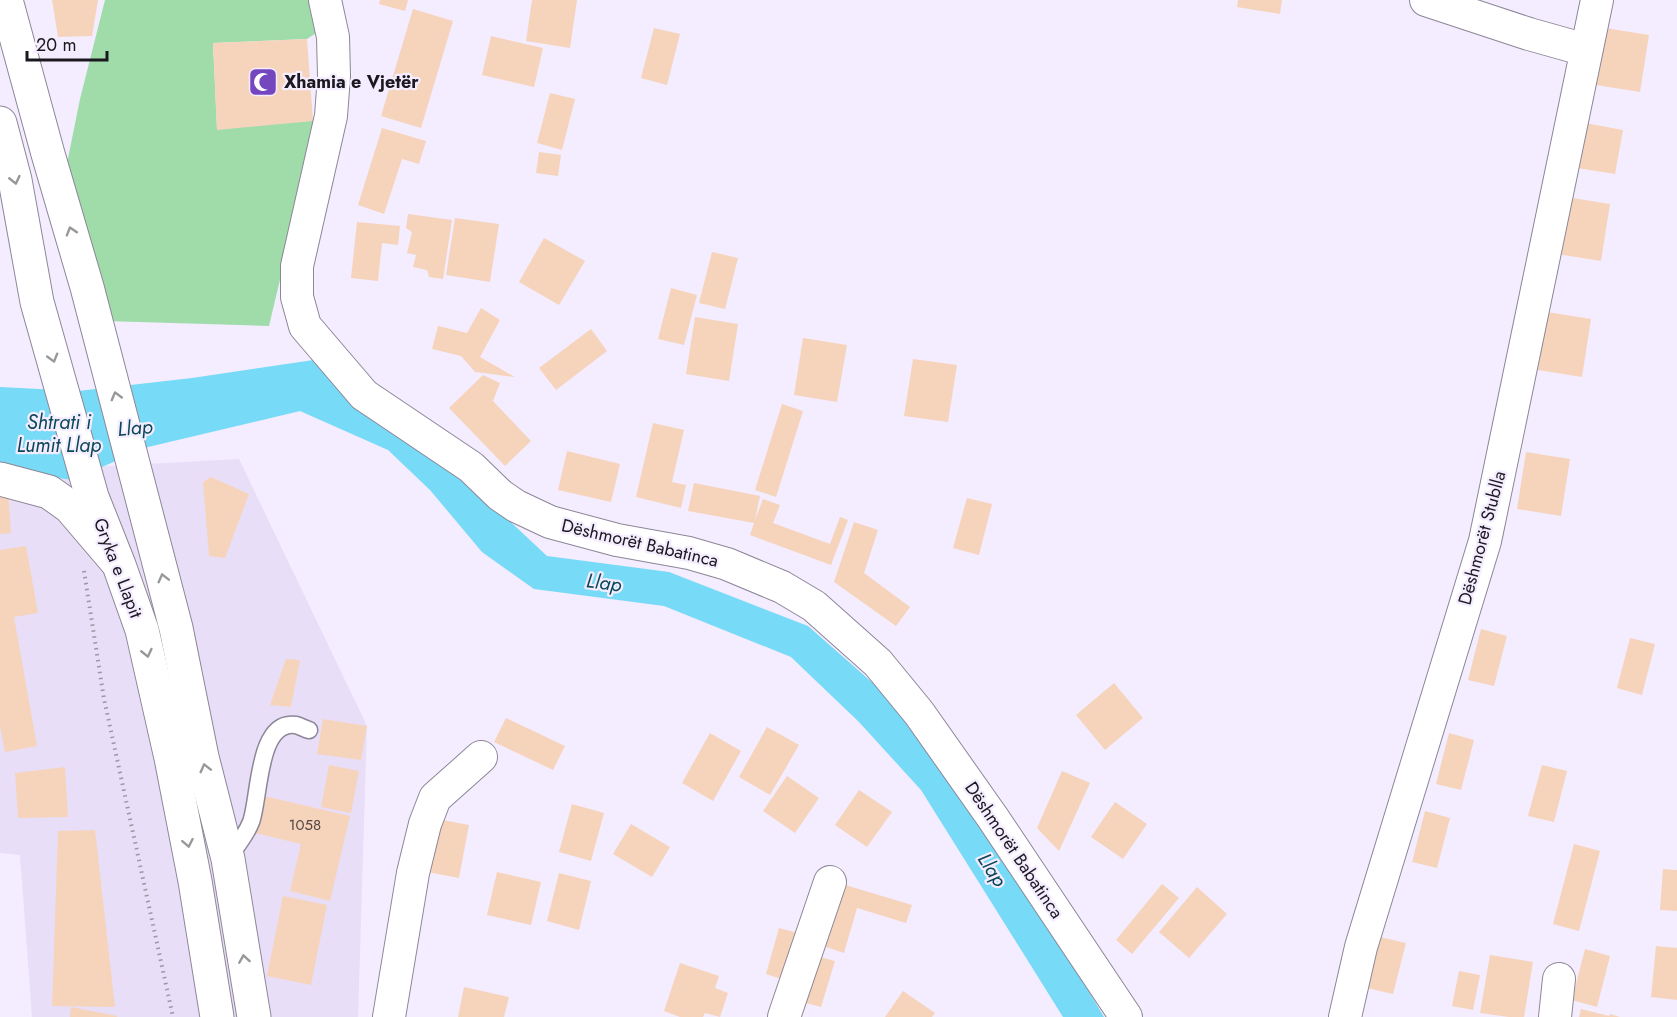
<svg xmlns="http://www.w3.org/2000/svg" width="1677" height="1017" font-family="Jost,sans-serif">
  <rect width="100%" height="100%" fill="#f4ecff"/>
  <path fill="#e8def7" d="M239 459 367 726 358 1017H32L20 855 0 853V472Z"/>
  <path fill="#9fdcaa" d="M105 0H310L318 32 307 39 213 43 217 129 318 120 269 326 105 321 63 183 80 99Z"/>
  <path fill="#77daf7" d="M327 358 366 373 502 514 547 556 669 572 808 626 883 692 948 775 1060 943 1104 1017H1063L921 790 859 722 791 657 664 606 534 589 482 552 430 490 388 450 300 411 148 447 72 480 0 469V387L78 391 192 378Z"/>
  <g fill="#f6d4bc">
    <path d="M52 0H98L92 36 58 37Z"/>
    <path d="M380 0H408L405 11 379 4Z"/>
    <path d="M532 0H577L570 48 526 41Z"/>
    <path d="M1238 0H1282L1280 14 1237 7Z"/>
    <path d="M413 9 453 21 421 128 381 116Z"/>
    <path d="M654 28 680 34 667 85 641 78Z"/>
    <path d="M1605 28 1649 35 1640 92 1596 85Z"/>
    <path d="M491 36 543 48 534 87 482 75Z"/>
    <path d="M307 39 313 121 217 130 213 43Z"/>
    <path d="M550 93 575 99 562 150 537 143Z"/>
    <path d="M1585 123 1623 130 1615 174 1577 168Z"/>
    <path d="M382 128 426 141 419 164 402 159 384 214 358 205Z"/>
    <path d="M539 152 561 155 558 176 536 173Z"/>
    <path d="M1566 197 1610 204 1601 261 1557 254Z"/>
    <path d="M408 214 452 220 443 279 429 277 427 270 413 267 416 255 407 253 412 232 406 228Z"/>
    <path d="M455 218 499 224 490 282 446 275Z"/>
    <path d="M357 222 400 226 398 245 382 243 378 281 351 278Z"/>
    <path d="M544 238 585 261 559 305 519 282Z"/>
    <path d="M712 252 738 258 725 309 699 303Z"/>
    <path d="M671 288 697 295 684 345 658 339Z"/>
    <path d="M481 308 500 320 480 357 515 377 475 372 461 356 432 349 438 326 467 333Z"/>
    <path d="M1547 312 1591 319 1582 377 1538 370Z"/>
    <path d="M695 317 738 324 729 381 686 374Z"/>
    <path d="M591 329 607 351 556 390 539 368Z"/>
    <path d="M803 338 847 345 837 402 794 395Z"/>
    <path d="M913 359 957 365 948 422 904 416Z"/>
    <path d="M483 375 500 383 493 401 531 441 505 466 449 408Z"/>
    <path d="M782 404 803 411 776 497 755 490Z"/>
    <path d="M653 423 684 430 672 482 686 485 681 508 636 497Z"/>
    <path d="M567 451 620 464 611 502 558 490Z"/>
    <path d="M1526 452 1570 459 1561 516 1517 509Z"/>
    <path d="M211 477 249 494 225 558 209 556 203 482Z"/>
    <path d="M694 483 760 496 755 520 763 499 780 505 773 523 830 544 840 517 848 520 831 565 750 535 754 523 688 511Z"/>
    <path d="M8 489 11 533 0 534V490Z"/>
    <path d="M967 498 992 504 979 555 953 548Z"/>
    <path d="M854 522 878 530 864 573 910 607 896 626 834 582Z"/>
    <path d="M26 546 38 613 14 617 37 746 5 752 0 726V550Z"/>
    <path d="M1481 629 1507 636 1494 686 1468 680Z"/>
    <path d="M1630 638 1655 644 1642 695 1617 688Z"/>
    <path d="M286 659 300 660 291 707 270 705Z"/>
    <path d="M1114 683 1143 718 1105 750 1076 715Z"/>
    <path d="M506 718 565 746 553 770 494 742Z"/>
    <path d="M323 719 367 726 361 760 317 754Z"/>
    <path d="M767 727 799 745 770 795 739 777Z"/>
    <path d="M710 733 741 751 713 801 682 783Z"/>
    <path d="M1449 733 1474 740 1461 790 1436 784Z"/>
    <path d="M329 765 359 771 351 813 321 807Z"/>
    <path d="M1542 765 1567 771 1554 822 1528 816Z"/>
    <path d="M65 767 68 817 18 818 15 773Z"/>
    <path d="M1062 771 1090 783 1059 851 1037 828Z"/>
    <path d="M787 776 819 798 795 833 763 811Z"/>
    <path d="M859 790 892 812 867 847 835 825Z"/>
    <path d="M264 796 350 816 330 901 290 891 301 844 255 833Z"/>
    <path d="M1115 802 1147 824 1123 859 1091 837Z"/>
    <path d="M572 804 604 813 591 861 559 852Z"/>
    <path d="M1425 811 1450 818 1437 868 1412 862Z"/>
    <path d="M432 818 469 825 459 878 422 871Z"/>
    <path d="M631 824 670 847 652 877 613 854Z"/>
    <path d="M95 830 115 1007 52 1006 58 831Z"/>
    <path d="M1574 844 1600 851 1579 931 1553 924Z"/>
    <path d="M1663 869 1677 870V911L1660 910Z"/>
    <path d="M497 872 541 882 531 925 487 915Z"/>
    <path d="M559 873 591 881 579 930 547 921Z"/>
    <path d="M842 884 912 905 906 923 857 908 844 953 823 946Z"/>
    <path d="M1162 884 1179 898 1132 954 1116 940Z"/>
    <path d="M1197 887 1227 914 1189 958 1159 932Z"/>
    <path d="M283 896 327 905 311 985 267 976Z"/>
    <path d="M779 928 798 933 784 980 766 974Z"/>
    <path d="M1380 937 1406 943 1393 994 1367 988Z"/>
    <path d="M1656 946 1677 948V1000L1651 997Z"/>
    <path d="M1585 949 1610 956 1597 1007 1572 1000Z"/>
    <path d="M1490 955 1533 962 1524 1017H1509L1480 1013Z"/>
    <path d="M816 956 835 961 821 1007 802 1002Z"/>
    <path d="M680 963 719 976 715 988 728 993 720 1017 705 1013 703 1017H680L664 1011Z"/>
    <path d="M1459 971 1480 975 1473 1010 1452 1006Z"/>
    <path d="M464 987 509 997 504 1017H458Z"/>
    <path d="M903 991 935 1013 932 1017H885Z"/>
    <path d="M71 1007 117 1016V1017H70Z"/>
    <path d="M1581 1009 1609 1016 1610 1014 1620 1017H1579Z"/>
  </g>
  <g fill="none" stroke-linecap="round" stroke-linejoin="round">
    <g stroke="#8d8697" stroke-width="19">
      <path id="lane" d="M228 858C236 847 246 835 251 822 260 798 257 719 296 725 300 726 305 729 309 730"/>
    </g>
    <g stroke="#8d8697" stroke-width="34">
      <g id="street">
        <path d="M325 0 333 37 334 76 331 116 297 266V297L305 326 364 395 471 467 500 495 516 506 550 522 617 540 689 553 727 564 782 587 814 606 878 663 919 713 993 818 1126 1017"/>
        <path d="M1426 0 1529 34 1586 50"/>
        <path d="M389 1017 413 873 425 824 435 798 481 757"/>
        <path d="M784 1017 830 882"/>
        <path d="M1345 1017 1361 947 1485 541 1597 0"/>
        <path d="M1555 1017 1559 979"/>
      </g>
    </g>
    <g stroke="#8d8697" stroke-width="35">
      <path id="secondary" d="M0 479 49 492 70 507 116 561"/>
    </g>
    <g stroke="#8d8697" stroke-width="35">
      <g id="primary">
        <path d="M6 0 48 154 87 287 176 628 202 757 228 859 254 1017"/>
        <path d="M0 123 15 180 37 302 92 497 119 565 142 630 171 758 195 881 217 1017"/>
      </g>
    </g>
    <path stroke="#9d97a5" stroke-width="4" stroke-dasharray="1.5 4.5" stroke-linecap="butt" d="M84 571 104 699 173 1017"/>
    <use href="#lane" stroke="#fff" stroke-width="16"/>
    <use href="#street" stroke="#fff" stroke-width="32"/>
    <use href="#secondary" stroke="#fff" stroke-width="33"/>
    <use href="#primary" stroke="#fff" stroke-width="33"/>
  </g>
  <defs><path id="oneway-chevron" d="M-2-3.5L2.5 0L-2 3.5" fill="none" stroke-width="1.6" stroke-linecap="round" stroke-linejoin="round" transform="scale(1.5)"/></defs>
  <g stroke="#98979a">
    <use href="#oneway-chevron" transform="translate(15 180) rotate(77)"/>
    <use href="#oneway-chevron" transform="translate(71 231) rotate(-107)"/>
    <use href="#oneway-chevron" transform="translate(53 358) rotate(74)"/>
    <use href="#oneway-chevron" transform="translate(116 396) rotate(-105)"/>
    <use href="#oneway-chevron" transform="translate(163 578) rotate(-104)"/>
    <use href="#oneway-chevron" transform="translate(147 653) rotate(77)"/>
    <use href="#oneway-chevron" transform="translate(205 768) rotate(-104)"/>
    <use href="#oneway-chevron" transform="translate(188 843) rotate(79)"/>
    <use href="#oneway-chevron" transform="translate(244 959) rotate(-99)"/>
  </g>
  <defs>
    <g id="mosque-square" transform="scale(1.5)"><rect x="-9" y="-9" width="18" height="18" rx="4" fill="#7547bf" stroke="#f4ecff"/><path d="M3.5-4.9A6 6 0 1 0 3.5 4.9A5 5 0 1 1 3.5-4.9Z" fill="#fff"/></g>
  </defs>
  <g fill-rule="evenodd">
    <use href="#mosque-square" x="263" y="82"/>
  </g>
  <g text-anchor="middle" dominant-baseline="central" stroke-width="4.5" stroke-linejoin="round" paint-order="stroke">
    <g font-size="15" fill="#524746">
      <text x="305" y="825">1058</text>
    </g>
    <g font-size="18" font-weight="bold" fill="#1b181f" stroke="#f4ecff" text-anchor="start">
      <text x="284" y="82">Xhamia e Vjetër</text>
    </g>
    <g font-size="18" fill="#1b181f" stroke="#f4ecff">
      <text transform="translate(1482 538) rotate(-75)">Dëshmorët Stublla</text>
      <text transform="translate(640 543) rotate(13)">Dëshmorët Babatinca</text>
      <text transform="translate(118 568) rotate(69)">Gryka e Llapit</text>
      <text transform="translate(1014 850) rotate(56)">Dëshmorët Babatinca</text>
    </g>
    <g font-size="20" font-style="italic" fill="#0a4756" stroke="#f4ecff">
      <text x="59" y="422">Shtrati i<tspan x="59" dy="23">Lumit Llap</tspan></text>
      <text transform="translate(135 428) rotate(-5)">Llap</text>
      <text transform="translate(604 583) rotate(8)">Llap</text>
      <text transform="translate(992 870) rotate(57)">Llap</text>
    </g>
  </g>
  <path d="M27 51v9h80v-9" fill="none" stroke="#1b181f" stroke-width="3"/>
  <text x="36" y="51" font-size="18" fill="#1b181f" stroke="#f4ecff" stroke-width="4.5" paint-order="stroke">20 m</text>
</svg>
